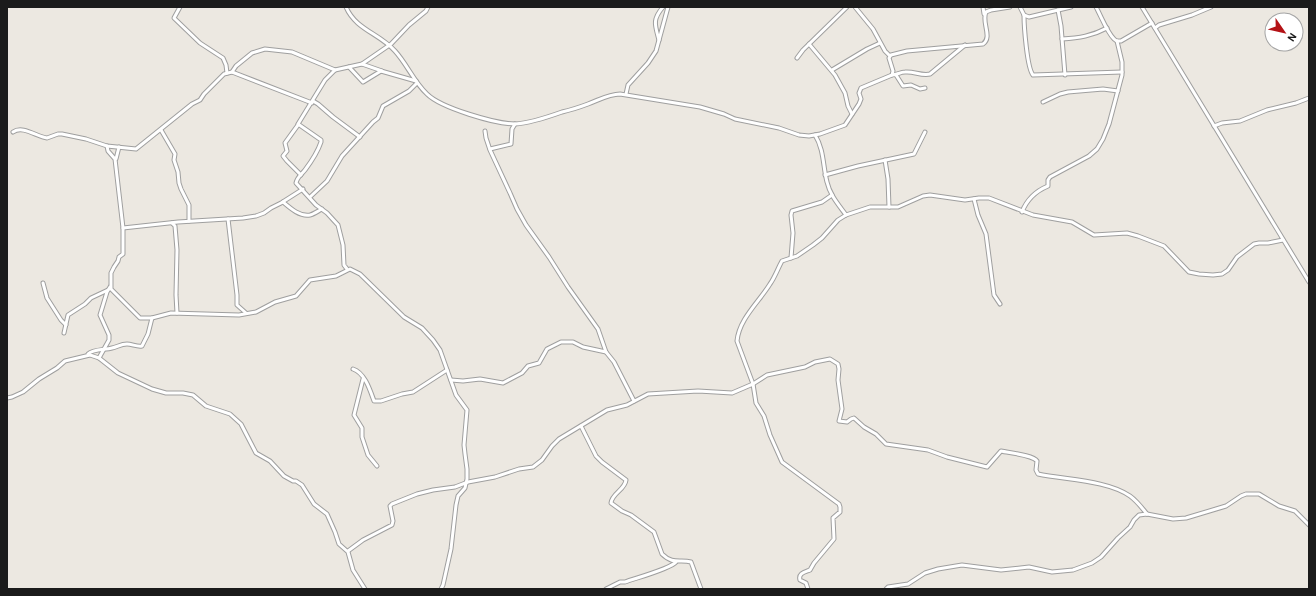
<svg xmlns="http://www.w3.org/2000/svg" width="1316" height="596" font-family="Karla,sans-serif">
  <rect width="100%" height="100%" fill="#ece8e1"/>
  <g fill="none" stroke-linecap="round" stroke-linejoin="round">
    <g stroke="#9f9f9f" stroke-width="5">
      <g id="street">
        <path d="M180 7 174 18 200 43 223 58 226 65 227 73"/>
        <path d="M346 7C356 30 379 33 395 51 407 64 414 82 427 94 441 108 496 124 515 124 531 123 548 117 562 112 571 110 580 107 588 104 599 100 609 94 620 94L700 107 724 114 735 119 779 128 799 135 809 136 820 134 845 125 859 104 861 99 859 93 861 88 892 75 893 71 889 58 891 55 907 51 983 44C993 37 981 22 986 12L991 10 1010 7"/>
        <path d="M855 7 873 29 885 51 890 56"/>
        <path d="M983 7 984 14"/>
        <path d="M1020 7 1024 15 1029 17 1071 7"/>
        <path d="M1096 7C1101 16 1107 32 1114 39 1117 42 1117 41 1121 41L1152 23"/>
        <path d="M1142 7 1309 282"/>
        <path d="M1058 10 1061 26 1065 75"/>
        <path d="M1024 15C1024 26 1027 68 1033 75L1122 72"/>
        <path d="M1155 28 1159 25 1192 15 1211 7"/>
        <path d="M1062 39C1079 38 1092 36 1107 28"/>
        <path d="M659 40C655 25 652 20 663 7"/>
        <path d="M809 44 835 75 845 93 848 106 852 114"/>
        <path d="M797 58 803 50 847 7"/>
        <path d="M362 64 382 71"/>
        <path d="M349 67 363 82 381 71 416 81"/>
        <path d="M335 70 325 80 298 124 321 140V142C318 151 311 162 305 170 302 174 297 177 296 183L316 205 327 213 338 225 343 245 344 265 347 269"/>
        <path d="M832 70 867 49 880 43"/>
        <path d="M232 72 312 103"/>
        <path d="M892 75C897 75 900 72 905 72 914 71 921 76 930 74L965 45"/>
        <path d="M896 75 903 86 911 85 920 89 925 88"/>
        <path d="M626 94 628 85 648 63 656 51 668 7"/>
        <path d="M313 101 318 104 333 117 360 137"/>
        <path d="M1043 102 1060 94 1068 92 1103 89 1118 91"/>
        <path d="M298 125 285 143 287 151 283 156 287 161 301 175"/>
        <path d="M1214 126 1222 123 1240 121 1267 110 1296 103 1309 98"/>
        <path d="M161 130 175 154 174 160 178 172 179 183 181 189 189 205V221"/>
        <path d="M485 131 486 138 490 150 510 193 517 209 526 225 549 257 568 287 598 329 606 352 614 362 634 401"/>
        <path d="M13 132C23 125 37 137 47 138L58 134H62L86 139 107 146 136 149 192 104 200 100 204 94 224 74 232 72 236 66 252 53 265 49 292 52 335 70 362 64 391 44 409 25 426 11 428 7"/>
        <path d="M815 135C824 149 823 167 827 182 830 195 838 204 846 215"/>
        <path d="M107 146 108 151 115 159 123 228V254L119 257 118 261 114 267 111 273V289L140 318H152L171 313 239 315 256 312 275 302 296 296 310 280 336 276 350 269 360 274 404 317 422 328 433 340 440 350 456 395 467 410 464 445 465 454 467 469V479L465 488 458 496 456 505 451 549 443 585 441 589"/>
        <path d="M490 149 511 144 512 129 515 124"/>
        <path d="M116 159 119 147"/>
        <path d="M885 160 888 179 889 207"/>
        <path d="M825 175 858 166 914 154 925 132"/>
        <path d="M310 197 327 181 342 156 373 122 378 118 383 106 409 91 417 83"/>
        <path d="M974 199 978 215 986 234 994 295 1000 304"/>
        <path d="M283 202C290 208 300 217 310 215 314 214 318 211 322 209"/>
        <path d="M1022 212C1027 199 1036 191 1048 186V180L1050 177 1089 156 1097 149 1103 139 1109 124 1122 75V62L1117 41"/>
        <path d="M228 219 237 295V305L246 313"/>
        <path d="M172 223 175 226 177 250 176 295 177 313"/>
        <path d="M123 228 178 222 243 218 256 216 264 213 271 208 281 203 303 189"/>
        <path d="M791 258 793 233 791 215 792 211 822 202 832 195"/>
        <path d="M43 283 47 298 61 320 66 325"/>
        <path d="M64 333 68 315 85 304 91 298 108 290"/>
        <path d="M88 354C93 349 105 350 112 348 117 347 121 344 127 344 132 344 137 347 142 346L148 334 152 318"/>
        <path d="M99 358 109 340V335L100 315 107 292 110 287"/>
        <path d="M353 369C365 373 370 390 374 401H381L402 394 413 392 447 370"/>
        <path d="M363 379 354 415 362 428V437L368 455 377 466"/>
        <path d="M451 380 463 381 480 379 503 383 522 373 528 366 539 363 547 349 561 342H573L583 347 606 352"/>
        <path d="M7 398 12 397 23 392 39 379 57 368 65 361 90 355 99 358 118 373 152 389 166 393H183L193 395 206 406 230 414 241 424 256 453 270 461 284 476 293 481H296L302 485 314 504 327 514 335 532 339 544 348 552 353 570 365 589"/>
        <path d="M581 426 596 456 602 462 626 480C625 490 612 493 611 503L622 511 631 515 654 532 662 554C673 565 680 559 691 562L701 589"/>
        <path d="M348 551 363 540 392 525 393 521 390 506 392 504 417 494 433 490 455 487 468 482 495 477 519 469 533 467 542 460 552 446 559 439 607 410 627 405 648 394 698 391 732 393 753 384 767 375 805 367 815 362 830 359 838 364 839 369 838 380 842 409 839 421 847 422 851 419 854 418 864 427 876 434 886 444 928 450 947 457 987 467 1001 451C1010 453 1033 455 1037 461L1036 470 1038 474C1066 480 1107 480 1130 496 1137 501 1142 508 1147 514"/>
        <path d="M606 589 620 582H625C636 578 670 569 676 562"/>
        <path d="M808 589 806 583 800 580C798 573 805 572 810 570L814 563 834 539 833 518 840 512V507L839 504 782 462 770 435 764 416 756 403 753 384 737 341C739 319 759 302 770 284 775 277 778 268 782 261L797 256 813 245 822 238 838 220 846 215 870 207H898L923 196 930 195 965 200 979 198H989L1033 215 1072 222 1094 235 1127 233 1138 236 1164 246 1189 272 1199 274 1213 275 1222 274 1228 270 1237 257 1254 244 1259 243H1268L1283 240"/>
        <path d="M886 589 888 587 908 584 925 573 938 569 962 565 1001 570 1029 567 1052 572 1073 570 1092 563 1101 557 1118 538 1130 527 1134 520 1139 515 1147 514 1173 519 1186 518 1226 506 1241 496 1246 494H1259L1279 506 1295 511 1309 525"/>
      </g>
    </g>
    <use href="#street" stroke="#fff" stroke-width="3"/>
  </g>
  <rect width="1316" height="596" fill="none" stroke="#1b1b1b" stroke-width="16"/>
  <g transform="translate(1284 32) rotate(124)"><circle r="19" fill="#ffffff" stroke="#a4a4a4"/>
  <path d="M0-3L7 15L0 10L-7 15Z" fill="#b41216"/>
  <text y="-6" font-size="11" font-weight="bold" text-anchor="middle" fill="#1b1b1b">N</text>
  </g>
</svg>
